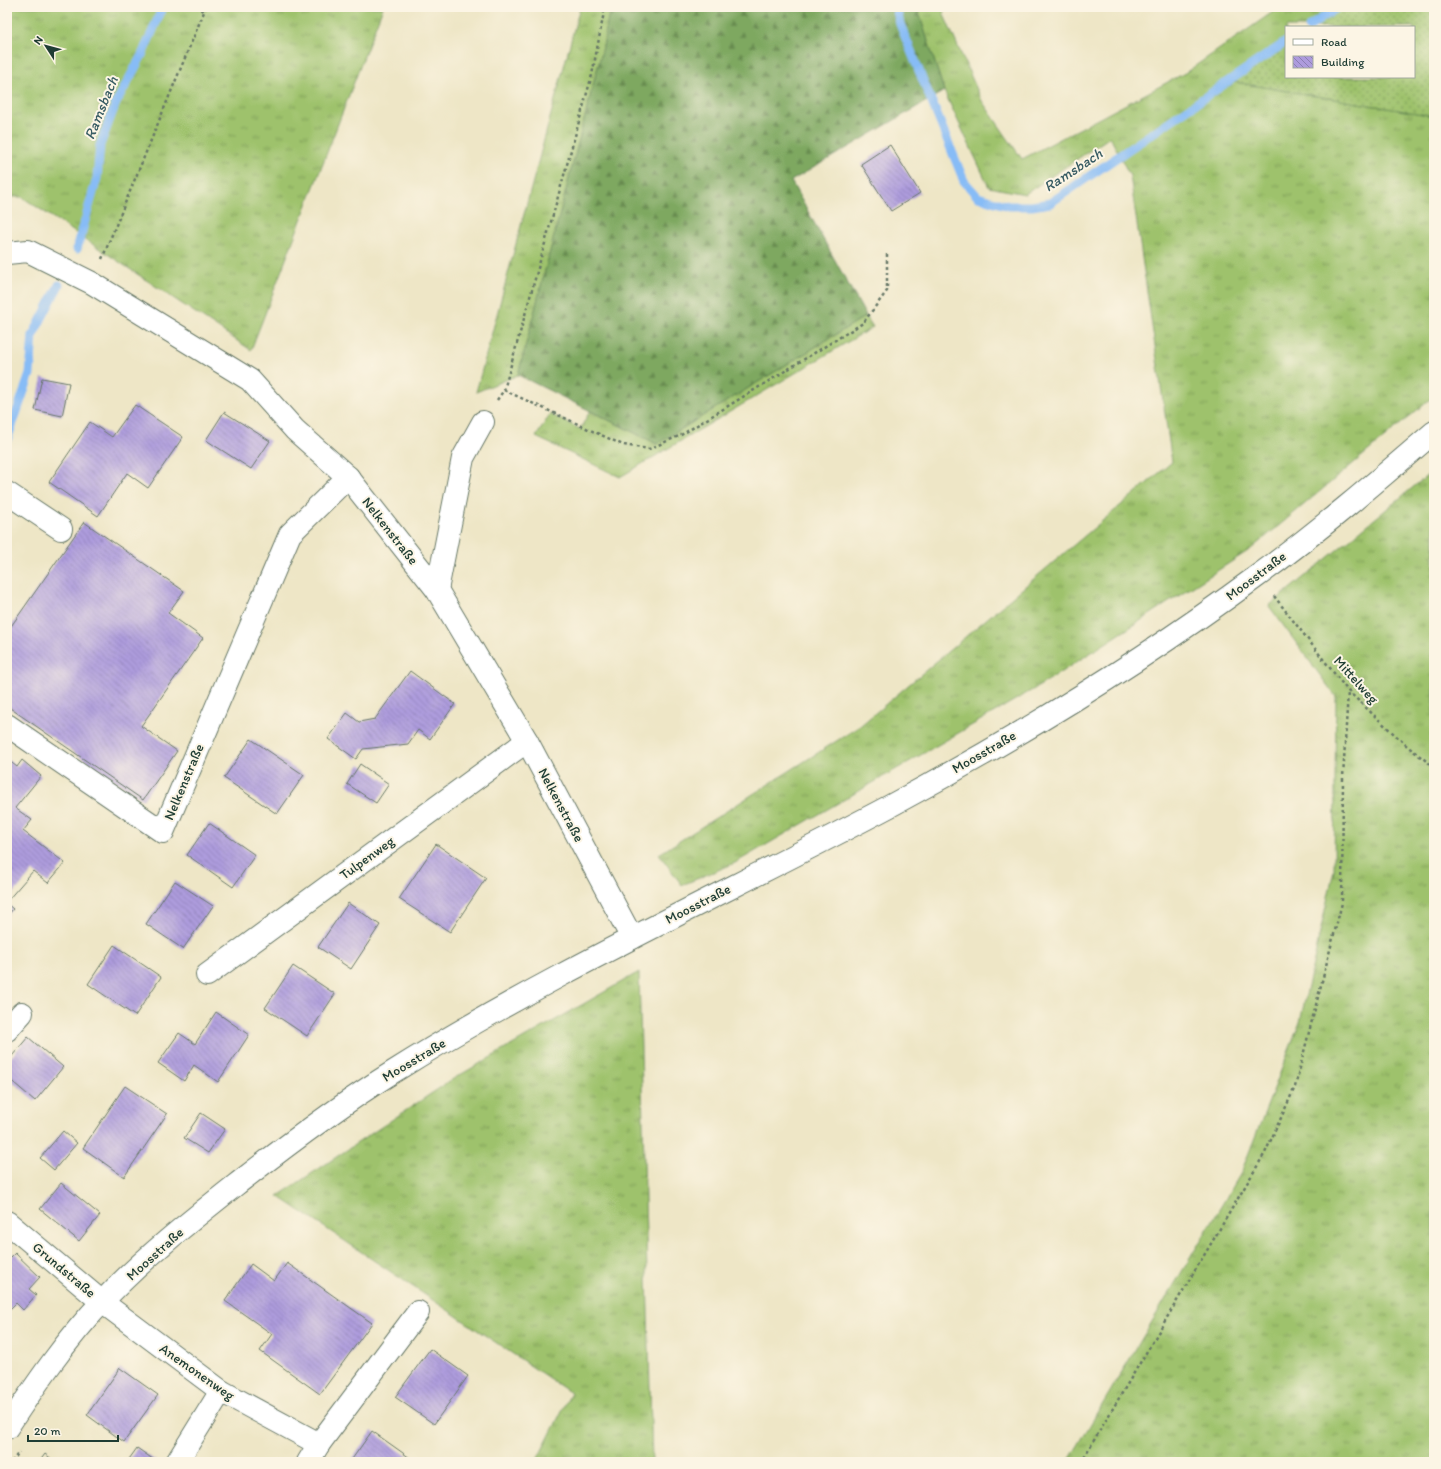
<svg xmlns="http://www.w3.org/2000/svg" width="1441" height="1469" font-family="Itim,sans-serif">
  <defs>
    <pattern id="grass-tufts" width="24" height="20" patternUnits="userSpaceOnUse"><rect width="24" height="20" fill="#9ec26c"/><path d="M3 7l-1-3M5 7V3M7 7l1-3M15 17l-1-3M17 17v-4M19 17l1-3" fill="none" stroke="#809f5a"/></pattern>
    <pattern id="forest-firs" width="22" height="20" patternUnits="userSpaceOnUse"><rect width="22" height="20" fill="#7ea860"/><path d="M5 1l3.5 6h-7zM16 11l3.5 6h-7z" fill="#678a50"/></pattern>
    <pattern id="garden-dots" width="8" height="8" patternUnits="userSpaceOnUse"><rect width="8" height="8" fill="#9ec26c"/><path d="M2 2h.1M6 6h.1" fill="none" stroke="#809f5a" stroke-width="1.8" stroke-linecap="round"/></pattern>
    <pattern id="building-back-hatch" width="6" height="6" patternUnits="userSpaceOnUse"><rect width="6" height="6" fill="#ad9bdd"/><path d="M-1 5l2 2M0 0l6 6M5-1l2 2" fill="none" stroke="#8c80b4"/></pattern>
  </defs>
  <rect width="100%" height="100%" fill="#fcf5e5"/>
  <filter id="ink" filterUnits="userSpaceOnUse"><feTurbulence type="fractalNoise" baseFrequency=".025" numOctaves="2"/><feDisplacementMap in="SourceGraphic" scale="8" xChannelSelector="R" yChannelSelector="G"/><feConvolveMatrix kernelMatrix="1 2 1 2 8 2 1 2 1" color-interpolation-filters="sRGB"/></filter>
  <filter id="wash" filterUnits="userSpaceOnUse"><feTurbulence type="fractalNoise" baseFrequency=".012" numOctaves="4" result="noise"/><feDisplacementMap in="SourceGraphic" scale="16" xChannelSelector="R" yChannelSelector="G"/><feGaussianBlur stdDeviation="0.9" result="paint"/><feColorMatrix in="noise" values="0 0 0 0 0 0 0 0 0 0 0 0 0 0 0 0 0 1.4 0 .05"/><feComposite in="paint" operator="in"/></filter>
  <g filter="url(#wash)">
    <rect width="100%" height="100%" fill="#eee6c6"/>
    <g fill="url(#grass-tufts)" stroke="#5e8050">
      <path d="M7 7H383L251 350 22 197H7Z"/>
      <path d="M580 7H610L603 47 518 375 476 392Z"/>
      <path d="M917 7H943L944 15 982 101 1022 159 1185 73 1280 7H1343L1314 27H1286V46L1235 82 1434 116V396L1251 549 1041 685 735 863 682 885 659 854 860 726 1172 462 1130 176 1110 137 1025 194 989 187 944 91Z"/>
      <path d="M866 316 873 327 620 477 536 437 550 414 580 429 590 411 657 444Z"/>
      <path d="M1434 470V1462H1068L1241 1173 1300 1022 1334 870 1336 697 1269 606Z"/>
      <path d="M639 972 652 1462H536L571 1393 278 1196 453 1079Z"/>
    </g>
    <path fill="url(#forest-firs)" stroke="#4e724a" d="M610 7H917L944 91 791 181 866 316 657 444 518 375 603 47Z"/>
    <path fill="url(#garden-dots)" stroke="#5e8050" d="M1343 7H1434V116L1234 82 1286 46V77H1414V27H1314Z"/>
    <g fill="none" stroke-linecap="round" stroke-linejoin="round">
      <g stroke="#87bcf6" stroke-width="9">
        <path d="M896 7 900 24 964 181 978 197 1009 206H1032L1050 203 1286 42"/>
        <path d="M1309 27 1338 7"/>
        <path d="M77 249 97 178 100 145 116 103 142 55 163 7"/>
        <path d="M7 440 30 374 33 335 59 285"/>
      </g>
    </g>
    <g id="blocks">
      <g fill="url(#building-back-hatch)">
        <path d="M890 145 920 193 891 211 861 164Z"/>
        <path d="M42 378 69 383 62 416 35 410Z"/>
        <path d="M135 405 183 437 148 488 127 473 98 516 49 482 90 422 112 437Z"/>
        <path d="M224 412 270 441 251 469 206 440Z"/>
        <path d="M84 522 184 591 168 613 203 638 141 726 177 751 143 800 7 706V632Z"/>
        <path d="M410 671 455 704 430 739 418 730 408 744 363 749 356 759 328 739 347 713 359 722 375 719Z"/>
        <path d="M251 739 304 775 277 814 224 778Z"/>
        <path d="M7 759 17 767 22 760 41 776 15 808 32 820 23 831 65 863 48 883 33 871 7 901Z"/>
        <path d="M360 764 389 784 376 803 347 784Z"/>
        <path d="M209 823 255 855 233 887 187 855Z"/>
        <path d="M436 844 486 878 450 932 399 899Z"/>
        <path d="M175 881 213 906 183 949 146 924Z"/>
        <path d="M348 903 380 925 351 969 318 947Z"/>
        <path d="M7 904 13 909 7 916Z"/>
        <path d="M114 945 161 977 135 1016 88 984Z"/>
        <path d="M293 966 335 994 307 1036 265 1008Z"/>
        <path d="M216 1012 249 1035 218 1082 194 1065 184 1081 158 1063 179 1033 195 1044Z"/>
        <path d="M28 1037 63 1067 35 1101 7 1077V1062Z"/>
        <path d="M125 1086 167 1114 124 1177 83 1148Z"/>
        <path d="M201 1113 225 1129 208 1153 184 1138Z"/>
        <path d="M63 1131 77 1143 54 1170 40 1158Z"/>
        <path d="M61 1183 100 1215 79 1241 40 1209Z"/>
        <path d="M15 1253 40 1277 29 1289 36 1295 23 1310 16 1303 7 1312V1261Z"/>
        <path d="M287 1263 372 1323 320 1394 260 1351 272 1334 225 1301 251 1264 274 1281Z"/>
        <path d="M430 1349 468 1376 434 1424 395 1397Z"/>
        <path d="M120 1368 158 1395 124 1442 87 1415Z"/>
        <path d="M372 1431 410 1458 407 1462H350Z"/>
        <path d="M137 1448 157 1462H127Z"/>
        <path d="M45 1454 56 1462H39Z"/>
      </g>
    </g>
  </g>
  <g filter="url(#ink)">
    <use href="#blocks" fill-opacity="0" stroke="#677867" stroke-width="1"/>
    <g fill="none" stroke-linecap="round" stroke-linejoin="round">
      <g stroke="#677867" stroke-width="24">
        <g id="minor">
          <path d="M7 253 28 251 92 283 250 380 295 430 348 477 437 590 527 741 632 938"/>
          <path d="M7 493 61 529"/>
          <path d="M437 590 463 458 483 422"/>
          <path d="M7 725 163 832 290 534 348 477"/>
          <path d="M207 975 527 741"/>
          <path d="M7 1030 22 1013"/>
          <path d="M7 1222 102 1302 221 1391 319 1444 308 1462"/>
          <path d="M7 1428C36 1384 66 1340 102 1302 144 1257 194 1218 242 1180 291 1142 340 1105 393 1072 552 972 724 894 890 806 1017 738 1141 662 1256 577 1318 532 1376 482 1434 432"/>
          <path d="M319 1444 418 1312"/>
          <path d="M177 1462 221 1391"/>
        </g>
      </g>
      <g stroke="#677867" stroke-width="2.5" stroke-dasharray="3 3" stroke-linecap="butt">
        <path d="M195 7 204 11"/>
        <path d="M102 259 206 7"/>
        <path d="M504 390 623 445 649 449 681 435 863 323 887 291V252"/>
        <path d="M497 400 504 390 592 75 605 7"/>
        <path d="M1274 596 1348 691 1407 746 1434 767"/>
        <path d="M12 1462 19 1452"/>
        <path d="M1081 1462 1265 1153 1295 1087 1342 903 1343 778 1348 691"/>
      </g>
      <use href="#minor" stroke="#fff" stroke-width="22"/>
    </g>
  </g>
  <g text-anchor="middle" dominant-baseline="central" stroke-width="4" stroke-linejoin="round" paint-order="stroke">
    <g font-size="14" fill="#1f3d34" stroke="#fcf5e5">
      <text transform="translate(390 531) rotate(52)">Nelkenstraße</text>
      <text transform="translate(1256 576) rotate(-37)">Moosstraße</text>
      <text transform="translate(1356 680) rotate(48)">Mittelweg</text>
      <text transform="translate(984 752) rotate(-30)">Moosstraße</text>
      <text transform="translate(184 782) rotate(-67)">Nelkenstraße</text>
      <text transform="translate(561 805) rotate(62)">Nelkenstraße</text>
      <text transform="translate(367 858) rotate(-36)">Tulpenweg</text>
      <text transform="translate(698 904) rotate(-27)">Moosstraße</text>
      <text transform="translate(414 1060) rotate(-31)">Moosstraße</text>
      <text transform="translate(155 1254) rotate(-42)">Moosstraße</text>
      <text transform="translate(64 1270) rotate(40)">Grundstraße</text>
      <text transform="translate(197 1372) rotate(35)">Anemonenweg</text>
    </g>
    <g font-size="15" font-style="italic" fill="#395d64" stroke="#fcf5e5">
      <text transform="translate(101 108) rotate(-68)">Ramsbach</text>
      <text transform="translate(1073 170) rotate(-33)">Ramsbach</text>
    </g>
  </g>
  <rect width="1441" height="1469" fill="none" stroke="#fcf5e5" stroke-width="24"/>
  <rect x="1285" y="26" width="130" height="52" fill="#fcf5e5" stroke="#a4ab9e"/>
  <rect x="1293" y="39" width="20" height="6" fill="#ffffff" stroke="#a4ab9e"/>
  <text x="1321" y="46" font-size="12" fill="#1f3d34">Road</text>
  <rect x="1293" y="56" width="20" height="12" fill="url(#building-back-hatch)" stroke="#a4ab9e"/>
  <text x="1321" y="66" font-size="12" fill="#1f3d34">Building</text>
  <g transform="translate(46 46) rotate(306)" stroke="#fcf5e5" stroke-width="3" paint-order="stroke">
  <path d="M0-3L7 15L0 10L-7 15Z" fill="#1f3d34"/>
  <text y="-6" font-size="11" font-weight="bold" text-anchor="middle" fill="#1f3d34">N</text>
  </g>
  <path d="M28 1435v6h90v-6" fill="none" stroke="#1f3d34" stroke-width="2"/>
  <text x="34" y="1435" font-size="12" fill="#1f3d34" stroke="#fcf5e5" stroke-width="3" paint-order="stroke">20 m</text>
</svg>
